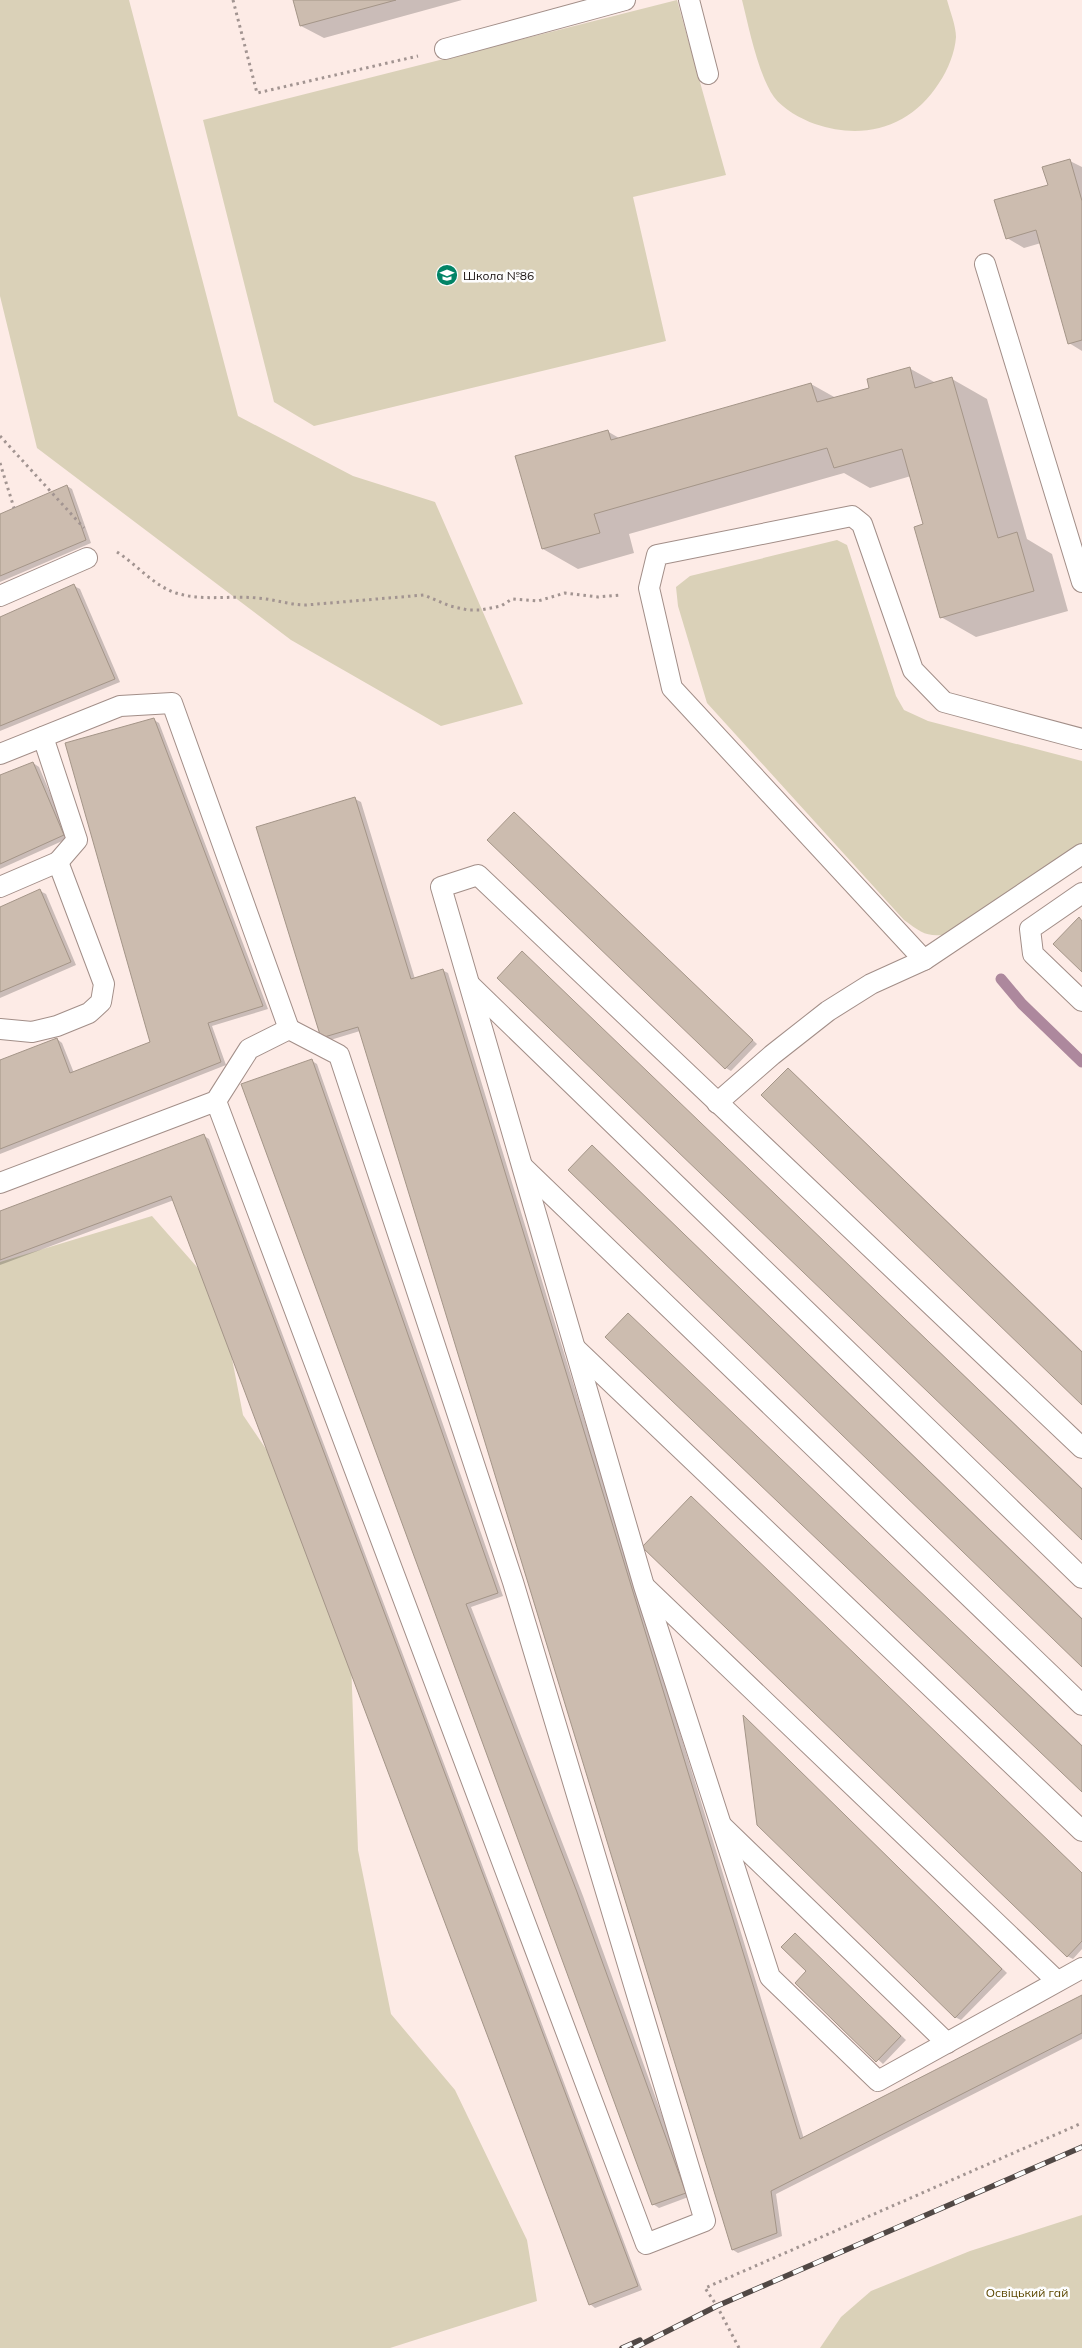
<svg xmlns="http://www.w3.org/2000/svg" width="1082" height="2348" font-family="Mulish,sans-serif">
  <rect width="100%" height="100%" fill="#fdebe6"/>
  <g fill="#dad1b8">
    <path d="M0 0H129L238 416 353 476 435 502 523 704 441 726 291 640 37 448 0 296Z"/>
    <path d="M677 0 726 175 633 197 666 341 314 426 274 402 203 120Z"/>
    <path d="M742 0H947C950 11 956 26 956 37 955 52 948 70 939 83 911 127 864 141 815 124 801 119 783 109 774 97 758 74 749 28 742 0Z"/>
    <path d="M837 540 847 545 896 696 904 710 928 721 1082 761V845L950 934C927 938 922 933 904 920L707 703 678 606 676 587 690 576Z"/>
    <path d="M152 1216 219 1292 243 1415 314 1520 351 1661 358 1850 391 2014 455 2090 527 2240 537 2301 390 2348H0V1262Z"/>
    <path d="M1082 2215V2348H820L841 2317 871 2291 970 2251Z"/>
  </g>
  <g fill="#0003">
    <path d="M294 0H462L324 38 301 26Z"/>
    <path d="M1070 161 1082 167V351L1069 343 1041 243 1024 248 1007 238Z"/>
    <path d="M909 368 936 383 952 379 987 399 1027 539 1052 554 1068 611 976 637 941 617 925 525 911 476 870 488 844 473 629 534 634 553 578 569 543 549 607 431 619 438 811 384 836 398 871 388Z"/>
    <path d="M67 486 72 489 91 543 0 582V516Z"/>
    <path d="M74 586 80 589 120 682 0 731V619Z"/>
    <path d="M154 720 159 723 268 1009 212 1026 226 1065 0 1154V1062L57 1039 62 1043 74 1073 151 1042Z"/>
    <path d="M33 763 39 767 69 838 0 869V777Z"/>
    <path d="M355 799 361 802 415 979 442 970 448 973 804 2139 1082 1997V2039L776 2194 782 2236 738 2253 733 2250 360 1031 327 1041 322 1037Z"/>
    <path d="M515 814 757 1044 731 1071 726 1068Z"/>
    <path d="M40 891 46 894 76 965 0 998V908Z"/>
    <path d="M522 953 1082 1488V1539Z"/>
    <path d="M312 1061 317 1064 503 1596 471 1607 583 1896 691 2196 659 2208 653 2204 243 1084Z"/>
    <path d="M789 1069 1082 1351V1404Z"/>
    <path d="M204 1136 209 1139 642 2290 595 2308 590 2304 174 1200 0 1265V1212Z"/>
    <path d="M593 1146 1082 1618V1666Z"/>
    <path d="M628 1315 1082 1745V1790Z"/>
    <path d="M691 1498 1082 1873V1949L1073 1959 1067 1956Z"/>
    <path d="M745 1718 1007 1973 961 2020 955 2017Z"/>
    <path d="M795 1935 906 2040 883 2064 796 1983 808 1971Z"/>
  </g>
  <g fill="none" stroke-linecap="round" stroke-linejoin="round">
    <path stroke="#ad889d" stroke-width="11" d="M1001 979 1022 1004 1082 1062"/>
  </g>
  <g fill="#ccbcaf" stroke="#a49588">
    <path d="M293 0H396L300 26Z"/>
    <path d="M1070 159 1082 201V340L1068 344 1036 230 1006 239 994 200 1048 185 1042 167Z"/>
    <path d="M910 367 915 388 952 377 998 538 1017 532 1034 591 940 618 914 527 923 524 902 449 834 468 827 448 594 514 600 533 542 549 515 456 608 430 611 440 811 383 817 402 869 388 867 379Z"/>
    <path d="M67 485 86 540 0 576V514Z"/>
    <path d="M74 584 115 679 0 726V617Z"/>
    <path d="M154 718 263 1006 208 1023 221 1062 0 1149V1060L57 1038 70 1073 150 1042 65 743Z"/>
    <path d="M33 762 64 835 0 864V775Z"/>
    <path d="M355 797 411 979 443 969 800 2139 1082 1995V2033L771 2191 777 2233 732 2250 358 1027 321 1038 256 827Z"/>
    <path d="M514 812 753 1040 725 1069 487 840Z"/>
    <path d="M40 889 71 962 0 992V907Z"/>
    <path d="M1079 917 1082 921V972L1053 944Z"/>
    <path d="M522 951 1082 1489V1540L497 978Z"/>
    <path d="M312 1059 498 1593 466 1604 577 1892 686 2193 652 2205 241 1084Z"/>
    <path d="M788 1068 1082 1352V1405L761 1095Z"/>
    <path d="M204 1134 638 2286 589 2305 171 1196 0 1260V1211Z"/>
    <path d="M592 1145 1082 1619V1667L568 1170Z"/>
    <path d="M628 1313 1082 1746V1792L605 1337Z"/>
    <path d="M691 1496 1082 1873V1941L1067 1957 642 1547Z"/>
    <path d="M743 1715 1002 1969 955 2018 757 1825Z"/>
    <path d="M795 1933 901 2036 876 2062 795 1983 806 1971 781 1947Z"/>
  </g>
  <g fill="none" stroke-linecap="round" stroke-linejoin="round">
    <g stroke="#a28e88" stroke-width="22">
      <g id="lane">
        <path d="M689 0 708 74"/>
        <path d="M445 49 625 0"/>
        <path d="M985 264 1082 582"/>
        <path d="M0 596 87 558"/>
        <path d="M43 737 77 840 58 862"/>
        <path d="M0 754 120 706 172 703 289 1029"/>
        <path d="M0 887 58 862 104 984 101 1002 89 1013 57 1026 32 1032 0 1029"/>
        <path d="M1082 893 1030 929 1033 954 1082 1001"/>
        <path d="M924 960 672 688 649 588 657 555 852 516 862 524 913 670 944 702 1082 739"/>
        <path d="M471 986 1082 1578"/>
        <path d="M717 1103 772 1055 828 1011 871 984 924 960 1082 854"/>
        <path d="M523 1167 1082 1705"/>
        <path d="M0 1183 216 1101 249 1049 289 1029 339 1055 513 1582 705 2221 646 2244 216 1101"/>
        <path d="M575 1348 1082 1831"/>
        <path d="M1082 1448 478 875 441 887 644 1586 770 1977 878 2081 1082 1968"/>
        <path d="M645 1587 1057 1981"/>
        <path d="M723 1827 947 2043"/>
      </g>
    </g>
    <g stroke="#a29491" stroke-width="3" stroke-dasharray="2.5 4" stroke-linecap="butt">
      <path d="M233 0 257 93 418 56"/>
      <path d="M0 436 84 528"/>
      <path d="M0 463 14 508"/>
      <path d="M117 552C136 564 151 583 173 592 201 602 229 595 257 598 274 599 289 605 306 605L424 595 450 606 468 610H481L501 606 512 599 538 601 565 593 598 597 620 595"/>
      <path d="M739 2348 717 2306 705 2288 1082 2123"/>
    </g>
    <use href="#lane" stroke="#fff" stroke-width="20"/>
    <g stroke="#514845" stroke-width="5.5">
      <g id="rail">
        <path d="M622 2348 640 2340"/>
        <path d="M634 2348 717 2306 1082 2147"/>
      </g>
    </g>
    <use href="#rail" stroke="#fdfdfd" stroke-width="4" stroke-dasharray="11" stroke-linecap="butt"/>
  </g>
  <defs>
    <g id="school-disc" transform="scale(1.125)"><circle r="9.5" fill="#028466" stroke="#fdfdfd"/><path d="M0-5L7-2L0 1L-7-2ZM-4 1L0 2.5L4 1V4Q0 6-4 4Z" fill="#fff"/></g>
  </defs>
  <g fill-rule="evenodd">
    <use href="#school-disc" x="447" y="275"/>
  </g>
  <g text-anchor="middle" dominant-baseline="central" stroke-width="5" stroke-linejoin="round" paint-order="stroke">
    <g font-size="12" fill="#191210" stroke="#fdfdfd" text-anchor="start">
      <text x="463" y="275">Школа №86</text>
    </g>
    <g font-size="12" fill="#5c4700" stroke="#fdfdfd">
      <text x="1027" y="2292">Освіцький гай</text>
    </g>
  </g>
</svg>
